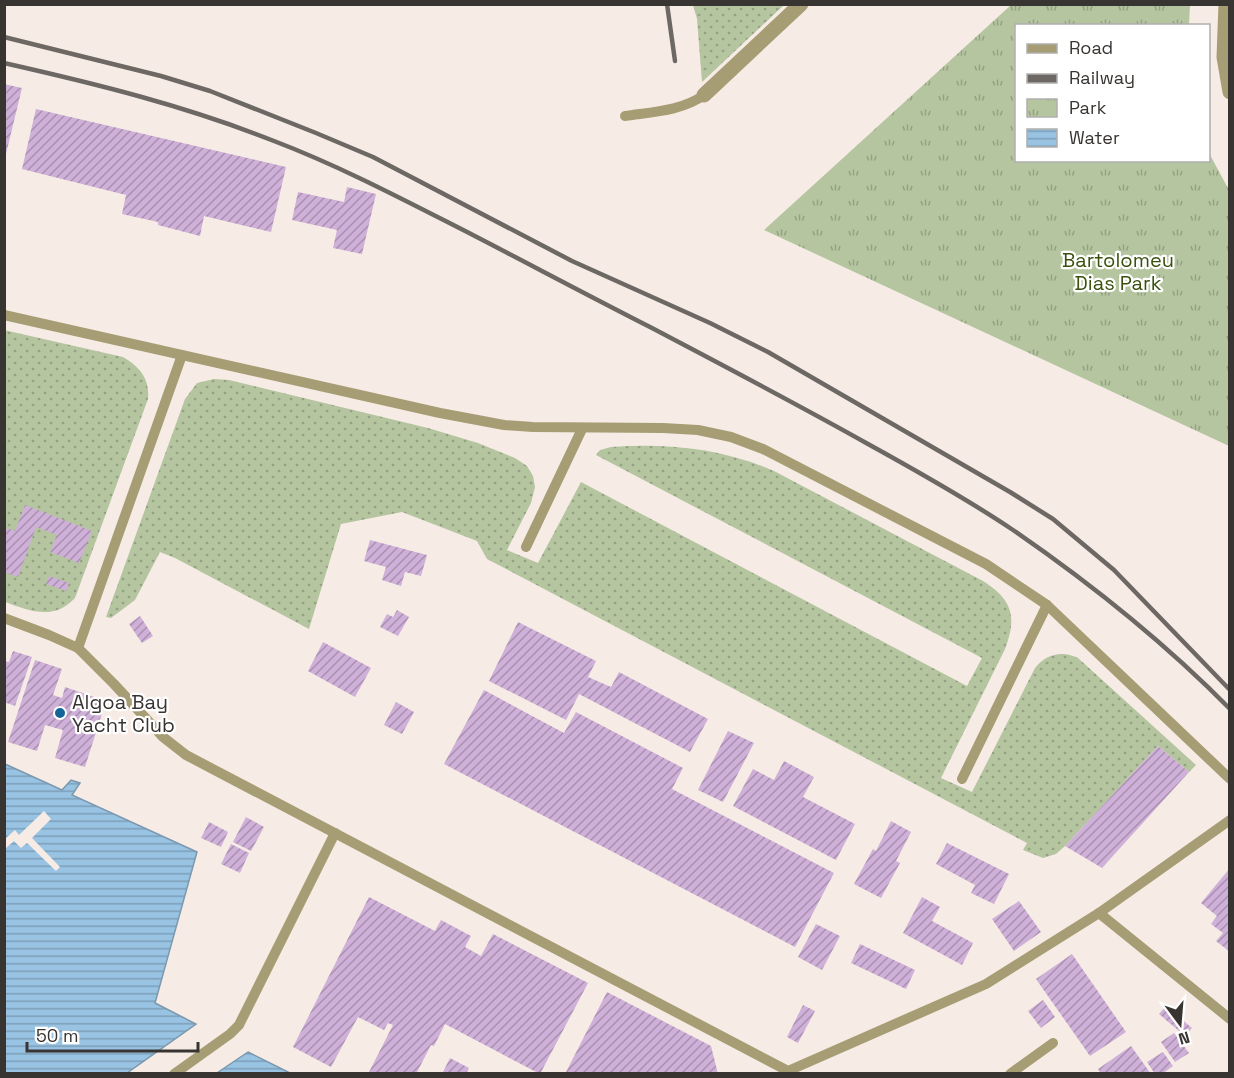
<svg xmlns="http://www.w3.org/2000/svg" width="1234" height="1078" font-family="'Space Grotesk',sans-serif">
  <defs>
    <pattern id="grass-dots" width="8" height="8" patternUnits="userSpaceOnUse" patternTransform="scale(1.5)"><rect width="8" height="8" fill="#b5c5a0"/><path d="M2 2h.1M6 6h.1" fill="none" stroke="#94a183" stroke-width="1.8" stroke-linecap="round"/></pattern>
    <pattern id="park-tufts" width="24" height="20" patternUnits="userSpaceOnUse" patternTransform="scale(1.5)"><rect width="24" height="20" fill="#b5c5a0"/><path d="M3 7l-1-3M5 7V3M7 7l1-3M15 17l-1-3M17 17v-4M19 17l1-3" fill="none" stroke="#94a183"/></pattern>
    <pattern id="water-rules" width="6" height="5" patternUnits="userSpaceOnUse" patternTransform="scale(1.5)"><rect width="6" height="5" fill="#98c3e3"/><path d="M0 2.5h6" fill="none" stroke="#7d9fb9"/></pattern>
    <pattern id="building-hatch" width="6" height="6" patternUnits="userSpaceOnUse" patternTransform="scale(1.5)"><rect width="6" height="6" fill="#cfb0d8"/><path d="M-1 1l2-2M0 6l6-6M5 7l2-2" fill="none" stroke="#a990b0"/></pattern>
  </defs>
  <rect width="100%" height="100%" fill="#f6ece5"/>
  <g fill="url(#grass-dots)">
    <path d="M693 5V4L784 5 702 82 697 19Z"/>
    <path d="M4 330 123 357C140 367 150 379 148 399L75 598C54 621 30 611 5 602Z"/>
    <path d="M214 379 229 380 428 428 478 443 515 458 527 466 533 476 535 487 531 503 507 550 538 563 581 482 967 686 982 658 596 455 600 450 611 447C668 443 721 448 774 471L983 581C1013 600 1017 617 1005 649L941 778 972 792 1035 668C1046 654 1062 650 1078 658L1196 765 1189 772 1158 746 1065 846 1056 854 1043 858 1023 850 1027 843 487 559 477 541 402 512 341 524 309 629 175 558 160 552 135 600 111 618 106 617 185 399 197 383Z"/>
  </g>
  <path fill="url(#park-tufts)" d="M1011 5H1190L1189 25 1016 26V160H1208L1209 153 1229 190V446L764 230Z"/>
  <g fill="url(#water-rules)" stroke="#7b98ae" stroke-width="1.5">
    <path d="M5 764 62 790 71 780 80 783 72 795 197 852 155 1003 196 1024 127 1073 5 1074Z"/>
    <path d="M248 1052 290 1073H217Z"/>
  </g>
  <path fill="#f6ece5" d="M44 811 51 819 32 838 60 867 56 871 27 843 21 848 14 841 5 849V839L15 830 19 835Z"/>
  <g fill="url(#building-hatch)">
    <path d="M4 84 22 88 5 158H4Z"/>
    <path d="M36 109 286 167 271 232 204 216 200 236 158 225V222L122 214 126 195 22 169Z"/>
    <path d="M347 187 376 194 362 254 333 248 337 230 292 220 298 192 344 202Z"/>
    <path d="M25 505 92 531 79 563 50 552 57 535 36 527 18 577 4 572V535L7 528 15 531Z"/>
    <path d="M370 540 427 555 421 576 405 572 401 586 382 580 386 567 364 561Z"/>
    <path d="M49 576 69 583 66 591 46 584Z"/>
    <path d="M397 610 409 617 398 636 380 627 387 614 393 617Z"/>
    <path d="M140 616 153 636 142 643 129 624Z"/>
    <path d="M518 622 596 661 588 677 611 687 619 672 708 719 690 752 579 694 566 720 489 681Z"/>
    <path d="M323 642 371 668 355 697 308 671Z"/>
    <path d="M13 651 32 657 15 706 4 702V661L9 662Z"/>
    <path d="M35 660 62 669 53 695 62 698 65 687 106 701 85 767 55 758 63 730 45 725 37 751 8 742Z"/>
    <path d="M484 690 564 733 576 712 683 768 672 789 834 873 795 947 444 764Z"/>
    <path d="M396 702 414 712 402 734 384 725Z"/>
    <path d="M728 731 754 743 723 802 698 790Z"/>
    <path d="M1158 746 1189 772 1102 868 1065 846Z"/>
    <path d="M784 761 814 777 803 797 855 824 836 860 733 806 753 769 774 780Z"/>
    <path d="M246 817 264 827 251 851 233 842Z"/>
    <path d="M891 821 911 832 896 861 900 863 881 898 854 884 873 849 876 851Z"/>
    <path d="M209 822 228 832 221 847 201 838Z"/>
    <path d="M947 843 1009 874 994 904 971 893 975 885 936 864Z"/>
    <path d="M231 844 249 853 240 873 221 864Z"/>
    <path d="M1230 868V952L1216 941 1223 933 1211 924 1217 916 1201 903Z"/>
    <path d="M369 897 435 931 441 920 471 936 465 947 481 956 493 934 588 983 540 1074 445 1024 434 1046 431 1045 416 1074H368L393 1025 388 1023 384 1030 358 1017 331 1067 293 1047Z"/>
    <path d="M922 897 940 907 932 921 973 943 962 965 903 933Z"/>
    <path d="M1019 901 1041 932 1014 951 992 919Z"/>
    <path d="M816 924 840 936 822 970 798 957Z"/>
    <path d="M860 944 915 970 906 989 851 963Z"/>
    <path d="M1072 954 1126 1032 1090 1056 1036 979Z"/>
    <path d="M607 992 711 1046 718 1074H565Z"/>
    <path d="M1043 1000 1055 1017 1041 1028 1028 1011Z"/>
    <path d="M803 1005 815 1011 798 1043 787 1037Z"/>
    <path d="M1166 1006 1192 1028 1185 1036 1159 1014Z"/>
    <path d="M1174 1033 1189 1053 1175 1062 1161 1042Z"/>
    <path d="M1131 1046 1151 1074H1101L1098 1069Z"/>
    <path d="M1163 1052 1173 1066 1162 1074H1155L1147 1062Z"/>
    <path d="M450 1058 469 1068 466 1074H442Z"/>
  </g>
  <g fill="none" stroke-linecap="round" stroke-linejoin="round">
    <g stroke="#a79d75" stroke-width="10">
      <path d="M625 116C651 112 682 111 704 95"/>
      <path d="M4 315 440 413 504 425 533 427 663 428 698 430 731 437 763 449 986 564 1047 605 1230 779"/>
      <path d="M526 547 582 429"/>
      <path d="M4 618 49 635 78 648 114 684 163 737 186 755 788 1071 986 984 1099 913 1230 820"/>
      <path d="M78 648 182 355"/>
      <path d="M962 779 1047 605"/>
      <path d="M1099 913 1230 1019"/>
      <path d="M174 1074 230 1034 239 1025 335 833"/>
      <path d="M1010 1074 1053 1043"/>
    </g>
    <path stroke="#a79d75" stroke-width="15" d="M704 95 801 4"/>
    <path stroke="#a79d75" stroke-width="15" d="M1226 4 1224 57 1230 92"/>
    <g stroke="#6e6865" stroke-width="4.5">
      <path d="M667 4 675 61"/>
      <path d="M4 37 161 76 210 91 316 133 373 157 572 261 710 323 768 352 1010 492 1053 519 1114 570 1230 690"/>
      <path d="M4 63C97 84 186 106 274 141 342 167 406 201 471 234 531 265 591 297 652 328 724 366 797 404 868 444 917 471 967 499 1013 530 1090 583 1164 642 1230 709"/>
    </g>
  </g>
  <circle fill="#156698" stroke="#fff" stroke-width="2" cx="60" cy="713" r="6"/>
  <g text-anchor="middle" dominant-baseline="central" stroke-width="4.5" stroke-linejoin="round" paint-order="stroke">
    <g font-size="20" fill="#3a500c" stroke="#fff">
      <text x="1118" y="260">Bartolomeu<tspan x="1118" dy="23">Dias Park</tspan></text>
    </g>
    <g font-size="20" fill="#383432" stroke="#fff" text-anchor="start">
      <text x="72" y="702">Algoa Bay<tspan x="72" dy="23">Yacht Club</tspan></text>
    </g>
  </g>
  <rect width="1234" height="1078" fill="none" stroke="#383432" stroke-width="12"/>
  <rect x="1015" y="24" width="195" height="138" fill="#ffffff" stroke="#afaead" stroke-width="1.5"/>
  <rect x="1027" y="44" width="30" height="9" fill="#a79d75" stroke="#afaead" stroke-width="1.5"/>
  <text x="1069" y="54" font-size="18" fill="#383432">Road</text>
  <rect x="1027" y="74" width="30" height="9" fill="#6e6865" stroke="#afaead" stroke-width="1.5"/>
  <text x="1069" y="84" font-size="18" fill="#383432">Railway</text>
  <rect x="1027" y="99" width="30" height="18" fill="url(#park-tufts)" stroke="#afaead" stroke-width="1.5"/>
  <text x="1069" y="114" font-size="18" fill="#383432">Park</text>
  <rect x="1027" y="129" width="30" height="18" fill="url(#water-rules)" stroke="#afaead" stroke-width="1.5"/>
  <text x="1069" y="144" font-size="18" fill="#383432">Water</text>
  <g transform="translate(1180 1024) rotate(164)" stroke="#ffffff" stroke-width="4.5" paint-order="stroke">
  <path d="M0-4.5L10 22L0 15L-10 22Z" fill="#383432"/>
  <text y="-9" font-size="16" font-weight="bold" text-anchor="middle" fill="#383432">N</text>
  </g>
  <path d="M27 1042v9h171v-9" fill="none" stroke="#383432" stroke-width="3"/>
  <text x="36" y="1042" font-size="18" fill="#383432" stroke="#ffffff" stroke-width="4.5" paint-order="stroke">50 m</text>
</svg>
